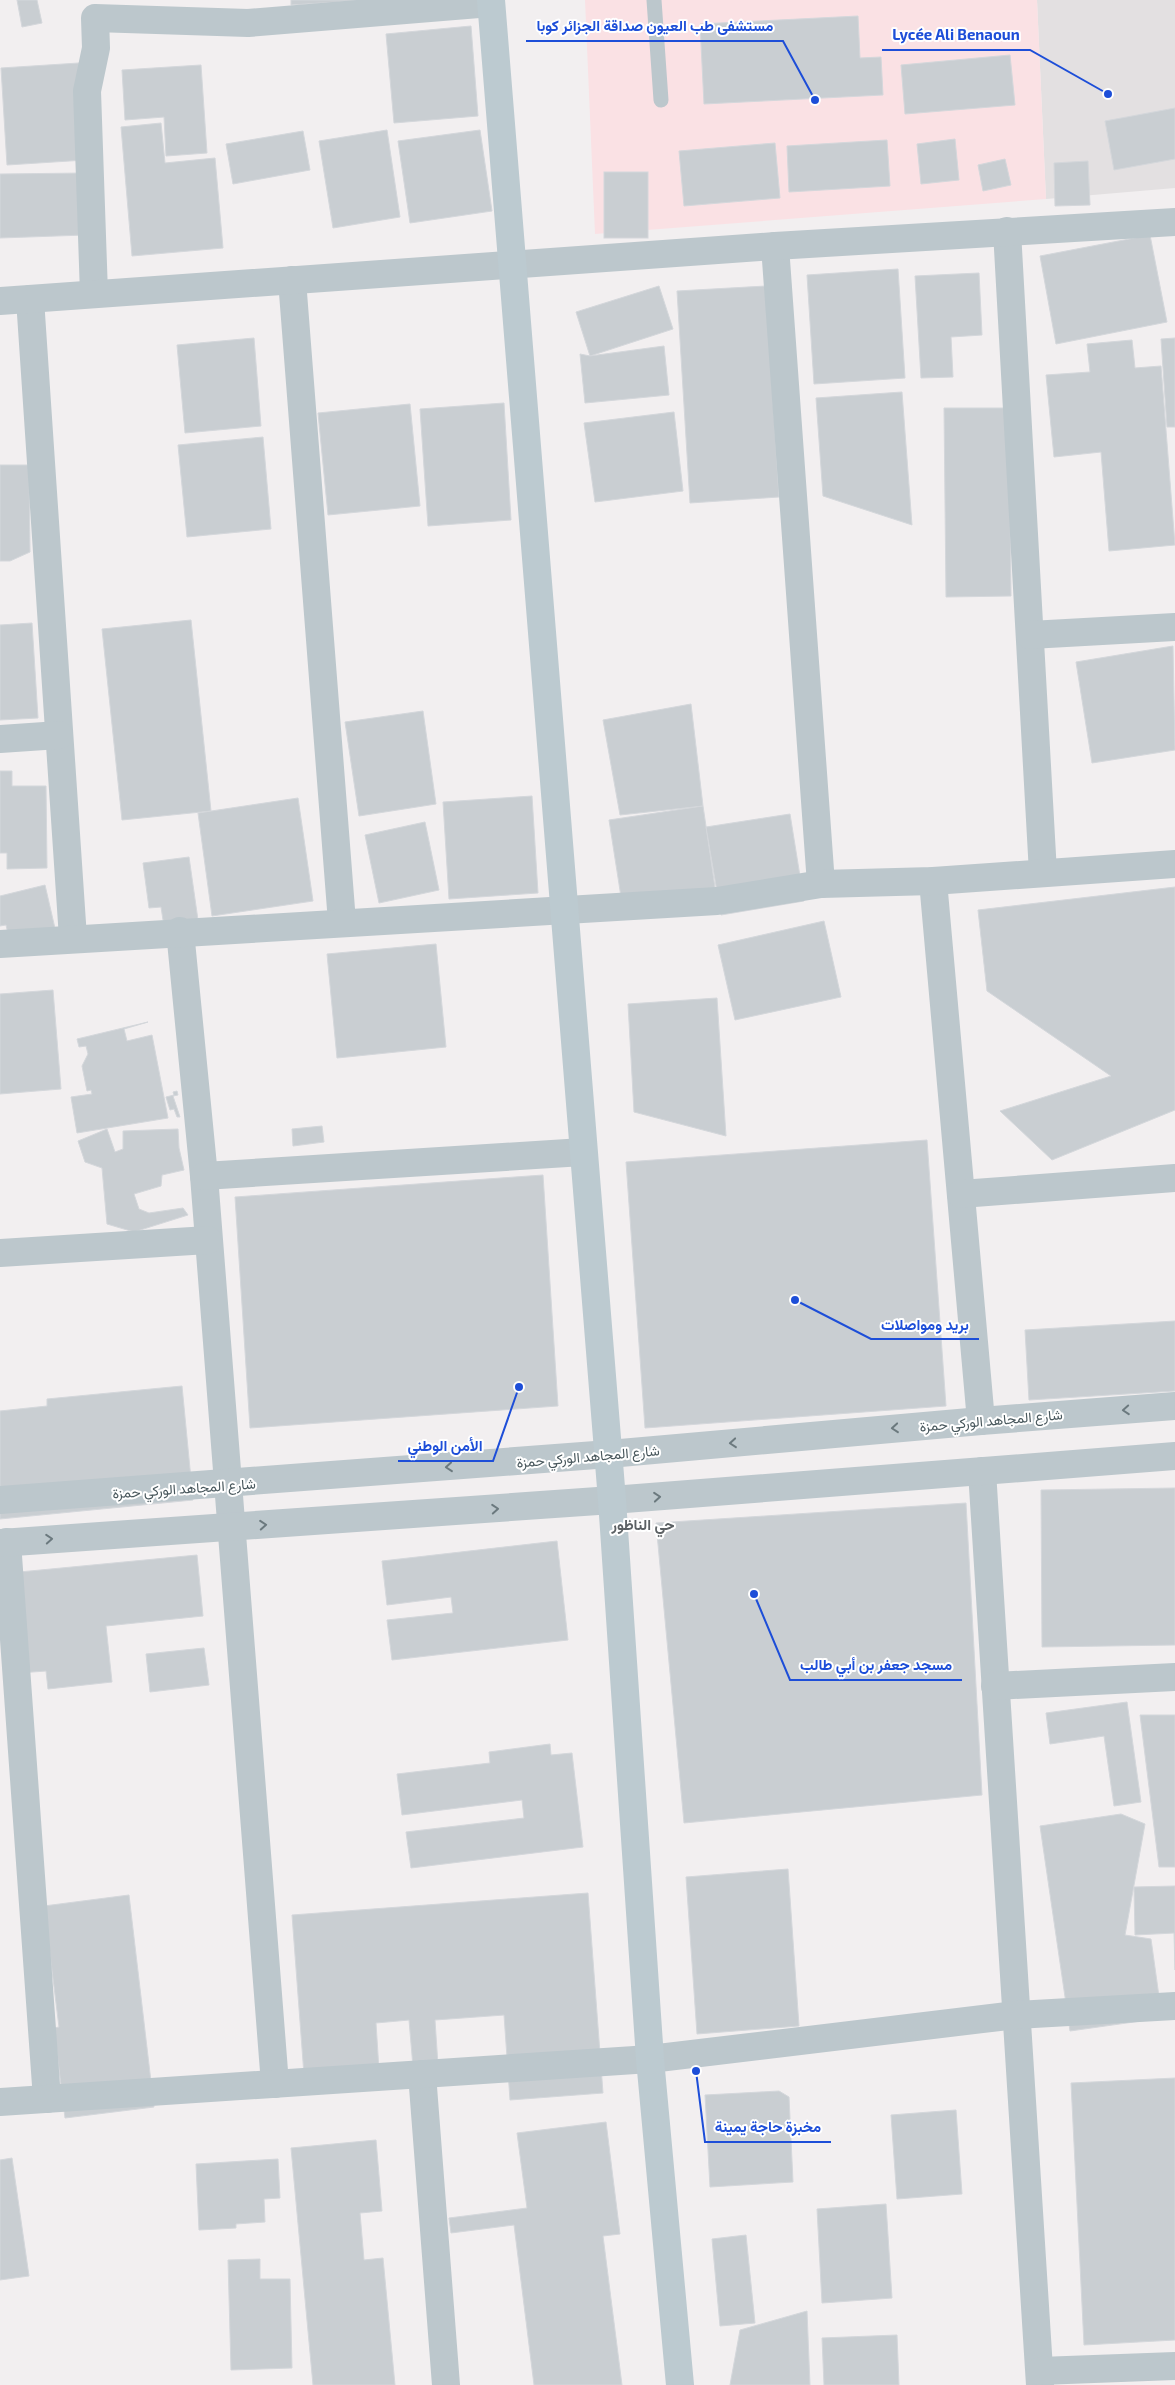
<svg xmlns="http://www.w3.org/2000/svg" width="1175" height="2385" font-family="'Exo 2',Vazirmatn,sans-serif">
  <rect width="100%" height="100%" fill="#f2eff0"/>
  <path fill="#e3e0e1" d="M1037 0H1175V188L1046 199Z"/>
  <path fill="#fae1e4" d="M585 0H1037L1046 199 595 234Z"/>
  <g fill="#c9ced2" stroke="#d4d7db">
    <path d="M17 0H37L42 23 22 27Z"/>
    <path d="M291 0H368L291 5Z"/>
    <path d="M858 16 860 58 881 57 883 95 704 104 700 24Z"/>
    <path d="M471 26 478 116 394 123 386 34Z"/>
    <path d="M1010 55 1015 105 905 114 901 65Z"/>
    <path d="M79 63 85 160 7 165 1 68Z"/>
    <path d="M201 65 207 153 166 156 164 117 125 120 122 70Z"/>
    <path d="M1175 108V159L1114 170 1105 121Z"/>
    <path d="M161 123 165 163 215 158 223 248 132 256 121 127Z"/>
    <path d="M387 130 400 217 333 228 319 141Z"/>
    <path d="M480 130 492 211 410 223 398 141Z"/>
    <path d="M303 131 310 170 233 184 226 144Z"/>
    <path d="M955 139 959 180 921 184 917 144Z"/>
    <path d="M887 140 890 186 789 192 787 146Z"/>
    <path d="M775 143 780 198 684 206 679 151Z"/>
    <path d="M1005 159 1011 185 983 191 978 165Z"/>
    <path d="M1088 161 1090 205 1055 206 1054 163Z"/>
    <rect x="604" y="172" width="44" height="66"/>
    <path d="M83 173 85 235 0 238V174Z"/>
    <path d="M1150 235 1167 322 1056 344 1040 256Z"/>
    <path d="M898 269 905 378 814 384 807 275Z"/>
    <path d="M979 273 982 335 951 337 953 377 921 378 915 276Z"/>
    <path d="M659 286 673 329 590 356 576 312Z"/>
    <path d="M766 286 779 497 690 503 677 291Z"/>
    <path d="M254 338 261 426 185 433 177 345Z"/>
    <path d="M1175 338V427H1167L1161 339Z"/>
    <path d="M1132 340 1135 368 1161 366 1175 545 1109 551 1101 452 1054 457 1046 375 1090 372 1087 344Z"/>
    <path d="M664 346 669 395 585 403 580 354 590 356Z"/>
    <path d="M902 392 912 525 823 496 816 398Z"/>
    <path d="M504 403 511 520 428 526 420 409Z"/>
    <path d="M410 404 420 506 328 515 318 413Z"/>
    <path d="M944 408H1009L1011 596 946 597Z"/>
    <path d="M674 412 683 491 595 502 584 423Z"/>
    <path d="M263 437 271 529 187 537 178 445Z"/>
    <path d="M0 465H29L30 552 10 561H0Z"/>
    <path d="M191 620 211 811 122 820 102 629Z"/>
    <path d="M32 623 38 718 0 720V625Z"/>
    <path d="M1173 646 1175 750 1092 763 1076 662Z"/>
    <path d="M691 704 703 806 620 815 603 720Z"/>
    <path d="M423 711 436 804 359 816 345 722Z"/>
    <path d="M0 771H12V786H46L47 868 7 869V853H0Z"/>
    <path d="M532 796 538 893 449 899 443 802Z"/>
    <path d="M298 798 313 901 212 916 198 813Z"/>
    <path d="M703 806 717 901 624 916 609 820Z"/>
    <path d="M790 814 804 901 721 915 706 827Z"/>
    <path d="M425 822 439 890 379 903 365 835Z"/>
    <path d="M189 857 198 920 177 924 163 920 161 907 149 908 143 863Z"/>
    <path d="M45 885 57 937 11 947 6 925 0 926V896Z"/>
    <path d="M1175 887V1110L1052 1160 1000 1111 1111 1076 987 991 978 910Z"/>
    <path d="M824 921 841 997 735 1020 718 945Z"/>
    <path d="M436 944 446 1047 337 1058 327 954Z"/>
    <path d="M53 990 61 1089 0 1094V994Z"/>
    <path d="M717 998 726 1136 634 1112 628 1004Z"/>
    <path d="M148 1022 124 1029 127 1041 152 1035 168 1118 77 1133 71 1097 92 1094 91 1090 87 1091 82 1066 88 1054 86 1046 79 1047 77 1039Z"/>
    <path d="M177 1091 178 1095 173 1096 180 1117H177L174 1109 170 1110 166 1097 174 1095 173 1092Z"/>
    <path d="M322 1126 324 1142 293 1146 292 1129Z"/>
    <path d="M107 1129 115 1152 123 1149V1131L178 1129 179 1148 184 1170 162 1175 161 1186 134 1194 139 1209 149 1213 183 1208 188 1215 134 1232 107 1224 102 1168 85 1162 78 1141Z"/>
    <path d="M927 1140 946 1406 645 1428 626 1162Z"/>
    <path d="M543 1175 558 1406 250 1428 235 1197Z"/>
    <path d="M1175 1321V1391L1029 1400 1025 1330Z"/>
    <path d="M182 1386 193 1500 0 1519V1411L47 1406V1399Z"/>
    <path d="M1175 1488V1645L1042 1647 1041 1490Z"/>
    <path d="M966 1503 982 1795 684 1823 656 1523Z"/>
    <path d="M557 1541 568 1640 392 1660 387 1620 453 1613 451 1597 387 1605 382 1561Z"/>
    <path d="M197 1555 203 1616 106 1626 112 1682 48 1689 46 1671 19 1673 9 1573Z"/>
    <path d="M204 1648 209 1685 150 1692 146 1654Z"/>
    <path d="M1127 1702 1141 1802 1114 1806 1104 1736 1050 1744 1046 1713Z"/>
    <path d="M1140 1715H1175V1867H1159Z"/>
    <path d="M550 1744 551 1755 572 1753 583 1847 411 1868 406 1832 524 1818 522 1800 402 1815 397 1774 490 1763 489 1752Z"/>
    <path d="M1121 1814 1145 1824 1125 1935 1151 1939 1162 2018 1070 2031 1040 1826Z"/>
    <path d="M788 1869 799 2026 697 2034 686 1877Z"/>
    <path d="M1175 1886V1970L1174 1933 1135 1935 1134 1887Z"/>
    <path d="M588 1893 603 2093 510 2100 504 2015 435 2020 438 2065 413 2067 409 2020 376 2023 379 2070 304 2075 292 1915Z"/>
    <path d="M129 1895 154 2107 65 2118 54 2028 59 2027 44 1906Z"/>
    <path d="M1175 2078V2340L1084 2345 1071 2083Z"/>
    <path d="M779 2091 789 2097 793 2182 710 2187 705 2095Z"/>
    <path d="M956 2110 962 2194 897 2199 891 2115Z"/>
    <path d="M606 2122 620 2234 603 2236 622 2385H534L514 2225 451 2233 449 2218 527 2208 517 2133Z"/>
    <path d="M376 2140 382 2211 360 2213 364 2260 383 2258 395 2385H313L291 2148Z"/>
    <path d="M12 2158 29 2276 0 2280V2160Z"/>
    <path d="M278 2159 280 2198 264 2199 265 2222 236 2224V2228L199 2230 196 2164Z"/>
    <path d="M886 2204 892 2298 822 2303 817 2209Z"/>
    <path d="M746 2235 755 2323 720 2326 712 2239Z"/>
    <path d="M260 2259V2279H290L292 2368 231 2370 228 2260Z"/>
    <path d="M807 2311 810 2385H730L740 2330Z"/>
    <path d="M897 2335 899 2385H824L822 2338Z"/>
  </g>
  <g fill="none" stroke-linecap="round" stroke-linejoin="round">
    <path stroke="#bcc7cc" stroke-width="15" d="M654 0 661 100"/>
    <g stroke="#bcc7cc" stroke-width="28">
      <path d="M1007 231 1043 873"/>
      <path d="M775 246 821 884"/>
      <path d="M292 280 342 922"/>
      <path d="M94 294 87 91 96 48 95 18 248 23 491 3"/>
      <path d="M30 299 73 938"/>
      <path d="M0 301 775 246 1175 222"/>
      <path d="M1030 635 1175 627"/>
      <path d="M0 739 59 735"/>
      <path d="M933 881 981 1421"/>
      <path d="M180 931 204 1176 275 2084"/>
      <path d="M0 944 717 901 821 884 933 881 1175 864"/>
      <path d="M204 1176 583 1152"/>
      <path d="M961 1194 1175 1178"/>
      <path d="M0 1253 208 1240"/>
      <path d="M982 1471 1040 2385"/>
      <path d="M0 1500 609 1454 981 1421 1175 1406"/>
      <path d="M7 1542 47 2099"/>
      <path d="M0 1543 612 1500 1175 1456"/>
      <path d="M995 1686 1175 1677"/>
      <path d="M422 2074 446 2385"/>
      <path d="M0 2102 650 2059 1016 2015 1175 2006"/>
      <path d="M1040 2371 1175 2366"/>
    </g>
    <path stroke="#bccad0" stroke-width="28" d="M491 0 612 1500 650 2059 680 2385"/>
  </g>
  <defs><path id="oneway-chevron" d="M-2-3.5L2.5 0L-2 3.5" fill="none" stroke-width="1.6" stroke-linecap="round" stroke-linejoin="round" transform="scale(1.25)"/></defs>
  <g stroke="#6b797e">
    <use href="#oneway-chevron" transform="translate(1126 1410) rotate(176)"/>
    <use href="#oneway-chevron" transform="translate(895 1428) rotate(175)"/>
    <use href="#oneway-chevron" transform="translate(733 1443) rotate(175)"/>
    <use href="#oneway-chevron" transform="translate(449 1467) rotate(175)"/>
    <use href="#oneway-chevron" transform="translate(657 1497) rotate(-5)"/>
    <use href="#oneway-chevron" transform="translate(495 1509) rotate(-4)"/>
    <use href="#oneway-chevron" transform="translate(263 1525) rotate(-4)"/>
    <use href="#oneway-chevron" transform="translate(49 1539) rotate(-4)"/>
  </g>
  <g text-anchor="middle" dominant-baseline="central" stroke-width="4" stroke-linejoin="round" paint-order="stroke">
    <g font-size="14" fill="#48575c" stroke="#fff">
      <text transform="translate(991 1420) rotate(-5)">شارع المجاهد الوركي حمزة</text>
      <text transform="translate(588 1456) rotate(-5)">شارع المجاهد الوركي حمزة</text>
      <text transform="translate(184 1488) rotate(-4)">شارع المجاهد الوركي حمزة</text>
    </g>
    <g font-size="15" font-weight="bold" fill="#5c6164" stroke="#fff">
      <text x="643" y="1524">حي الناظور</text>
    </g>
  </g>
  <path fill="none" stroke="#1d4ed8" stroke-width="2" d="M815 100L783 41H526M1108 94L1030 50H882M795 1300L871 1339H979M519 1387L493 1461H398M754 1594L790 1680H962M696 2071L705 2142H831"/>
  <g fill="#1d4ed8" stroke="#fff" stroke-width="2">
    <circle cx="815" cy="100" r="5"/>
    <circle cx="1108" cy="94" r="5"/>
    <circle cx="795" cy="1300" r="5"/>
    <circle cx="519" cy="1387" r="5"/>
    <circle cx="754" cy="1594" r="5"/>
    <circle cx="696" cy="2071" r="5"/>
  </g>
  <g font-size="15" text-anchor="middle" font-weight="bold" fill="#1d4ed8" stroke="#fff" stroke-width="4" stroke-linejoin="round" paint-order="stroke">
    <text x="655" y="31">مستشفى طب العيون صداقة الجزائر كوبا</text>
    <text x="956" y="40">Lycée Ali Benaoun</text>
    <text x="925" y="1330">بريد ومواصلات</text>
    <text x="445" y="1451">الأمن الوطني</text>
    <text x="876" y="1670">مسجد جعفر بن أبي طالب</text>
    <text x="768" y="2132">مخبزة حاجة يمينة</text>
  </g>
</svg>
